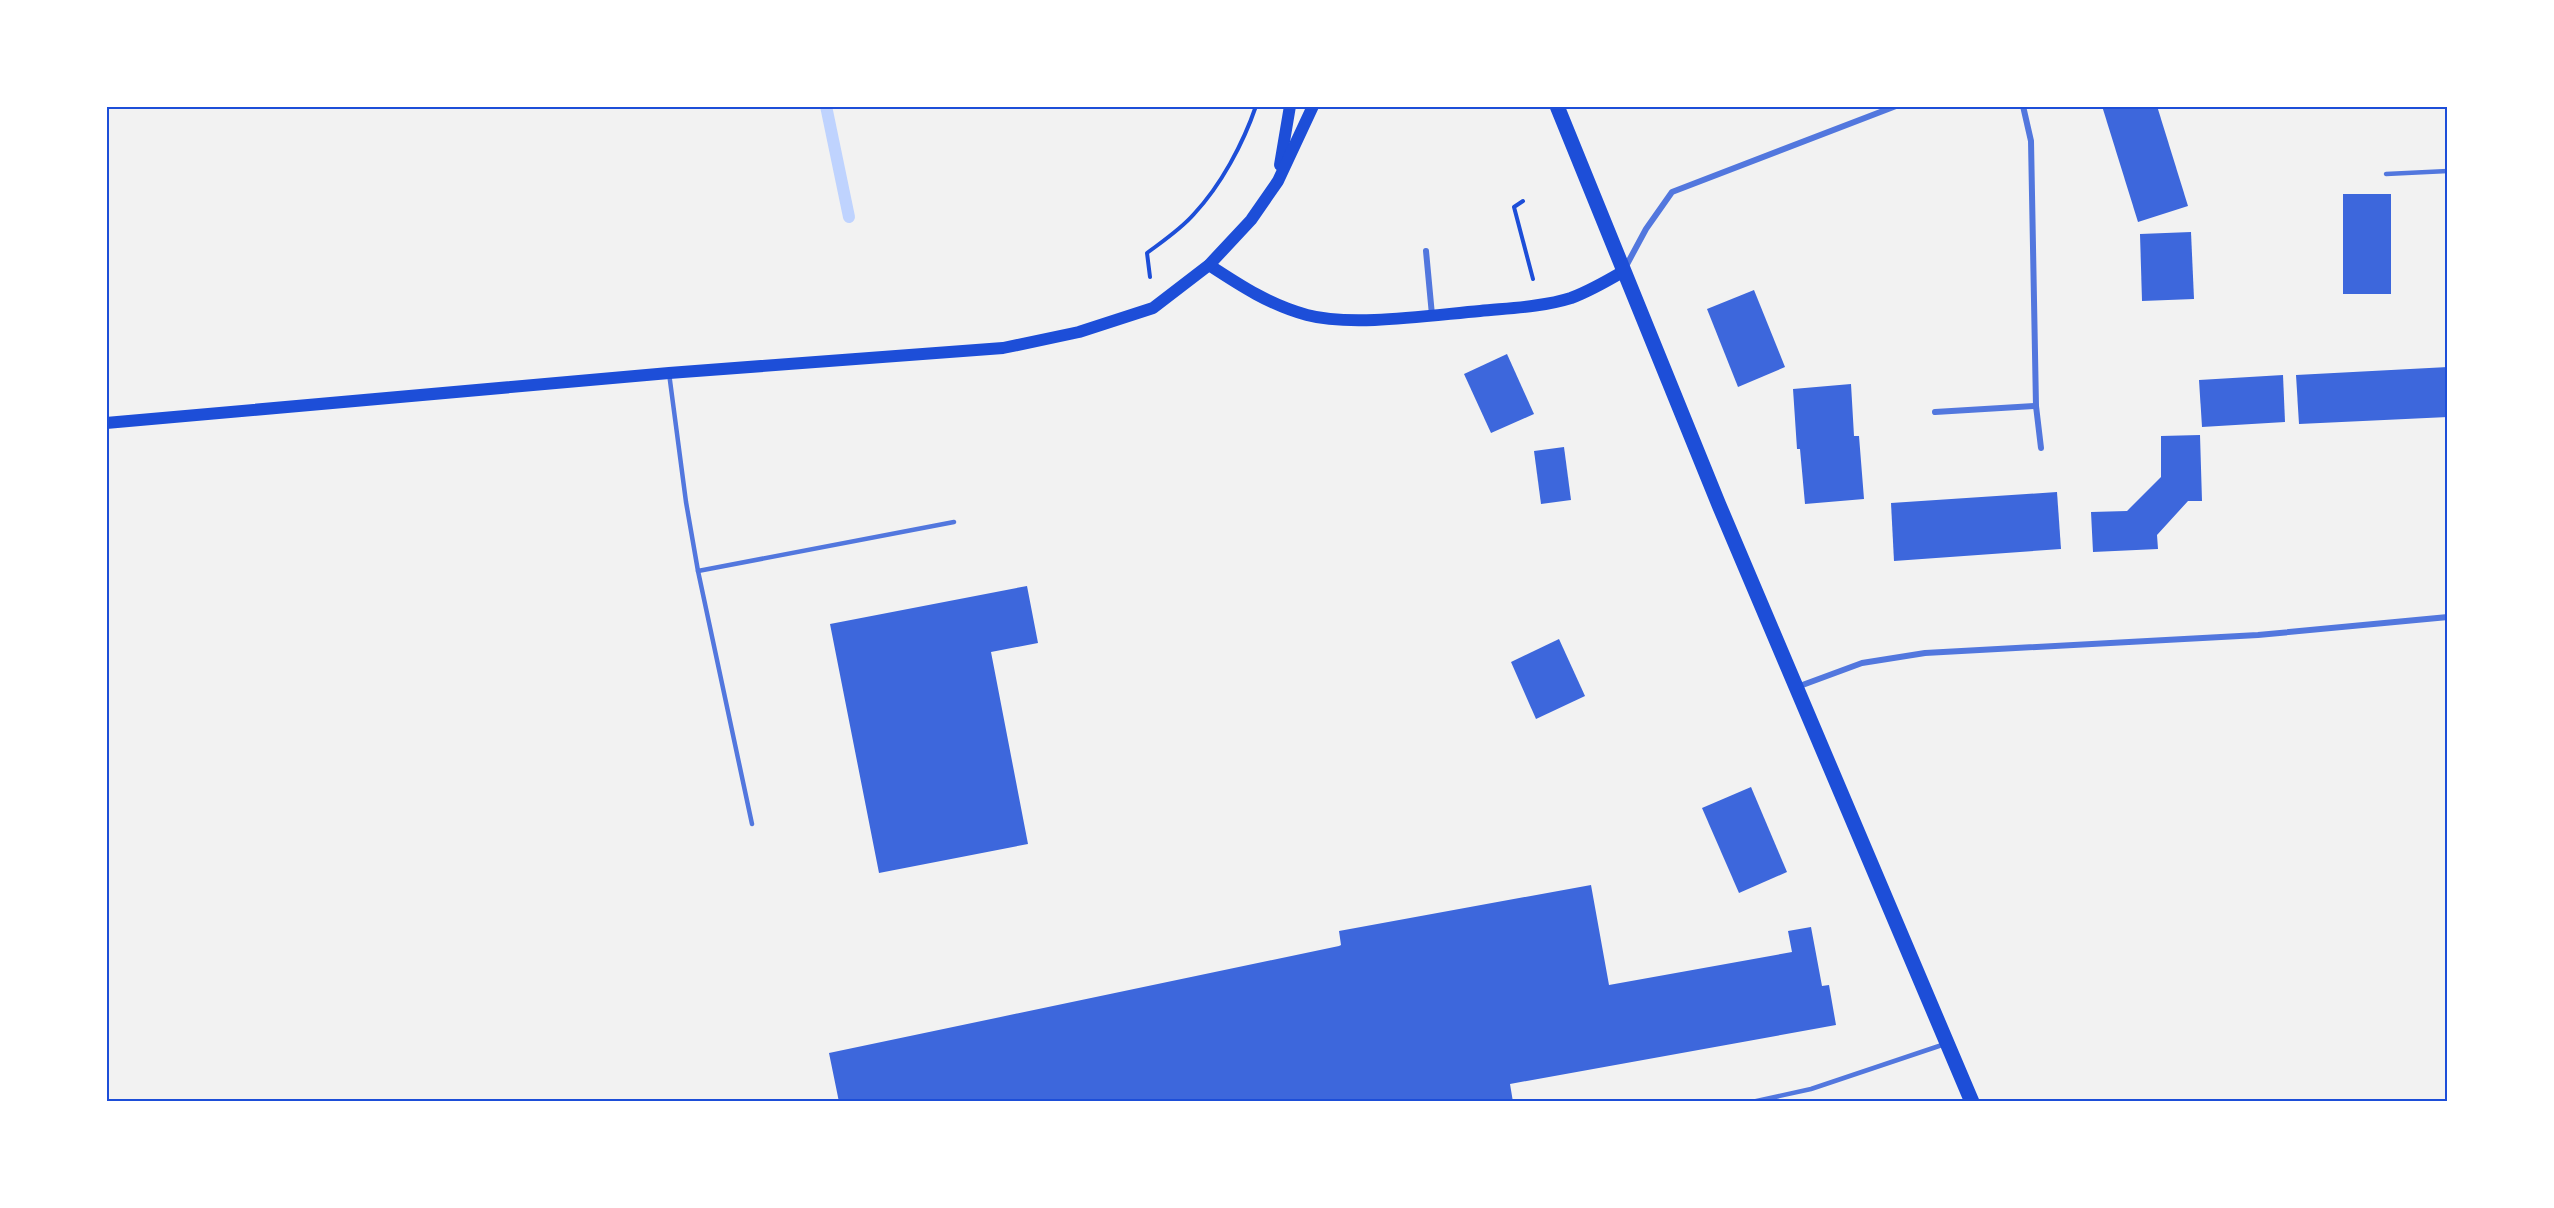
<svg xmlns="http://www.w3.org/2000/svg" width="2554" height="1208" font-family="'Noto Sans',sans-serif">
  <rect width="100%" height="100%" fill="#f2f2f2"/>
  <g fill="none" stroke-linecap="round" stroke-linejoin="round">
    <path stroke="#bfd3fe" stroke-width="12" d="M826 106 849 217"/>
  </g>
  <g fill="#3d67dc">
    <path d="M2102 106H2157L2188 206 2138 222Z"/>
    <rect x="2343" y="194" width="48" height="100"/>
    <path d="M2191 232 2194 299 2142 301 2140 234Z"/>
    <path d="M1754 290 1785 367 1738 387 1707 309Z"/>
    <path d="M1507 354 1534 414 1491 433 1464 374Z"/>
    <path d="M2448 367V417L2299 424 2296 375Z"/>
    <path d="M2283 375 2285 422 2202 427 2199 380Z"/>
    <path d="M1851 384 1854 436H1859L1864 499 1805 504 1800 449H1797L1793 389Z"/>
    <path d="M2200 435 2202 501H2188L2157 535 2158 549 2093 552 2091 512 2127 511 2161 477V436Z"/>
    <path d="M1564 447 1571 500 1541 504 1534 451Z"/>
    <path d="M2057 492 2061 549 1894 561 1891 503Z"/>
    <path d="M1027 586 1038 643 991 652 1028 844 879 873 830 624Z"/>
    <path d="M1559 639 1585 696 1536 719 1511 662Z"/>
    <path d="M1751 787 1787 872 1739 893 1702 808Z"/>
    <path d="M1591 885 1609 985 1792 952 1788 931 1811 927 1822 986 1829 985 1836 1025 1510 1084 1513 1102H839L829 1053 1339 946 1341 945 1339 931Z"/>
  </g>
  <g fill="none" stroke-linecap="round" stroke-linejoin="round">
    <g stroke="#1d4ed8" stroke-width="4">
      <path d="M1523 201 1514 207 1533 279"/>
      <path d="M1150 277 1147 253C1163 241 1181 229 1194 214 1221 185 1243 144 1256 106"/>
    </g>
    <g stroke="#5277de" stroke-width="4.5">
      <path d="M2386 174 2448 171"/>
      <path d="M669 373 686 502 698 571 752 824"/>
      <path d="M698 571 954 522"/>
      <path d="M1752 1102 1811 1089 1945 1044"/>
    </g>
    <g stroke="#5277de" stroke-width="6">
      <path d="M2023 106 2031 141 2036 406 2041 448"/>
      <path d="M1426 251 1432 315"/>
      <path d="M1625 268 1646 229 1672 192 1896 106"/>
      <path d="M1935 412 2036 406"/>
      <path d="M1797 687 1862 663 1925 653 2258 635 2448 617"/>
    </g>
    <g stroke="#1d4ed8" stroke-width="12">
      <path d="M1280 165 1290 106"/>
      <path d="M1209 265C1241 286 1270 305 1307 315 1352 327 1432 315 1480 311 1510 308 1542 307 1571 298 1590 291 1607 281 1624 271"/>
      <path d="M106 423 669 373 1003 348 1079 332 1153 308 1209 265 1251 220 1278 181 1313 106"/>
    </g>
    <path stroke="#1d4ed8" stroke-width="15" d="M1557 106 1719 505 1972 1102"/>
  </g>
  <rect width="2554" height="1208" fill="none" stroke="#ffffff" stroke-width="216"/>
  <rect x="108" y="108" width="2338" height="992" fill="none" stroke="#1d4ed8" stroke-width="2"/>
</svg>
